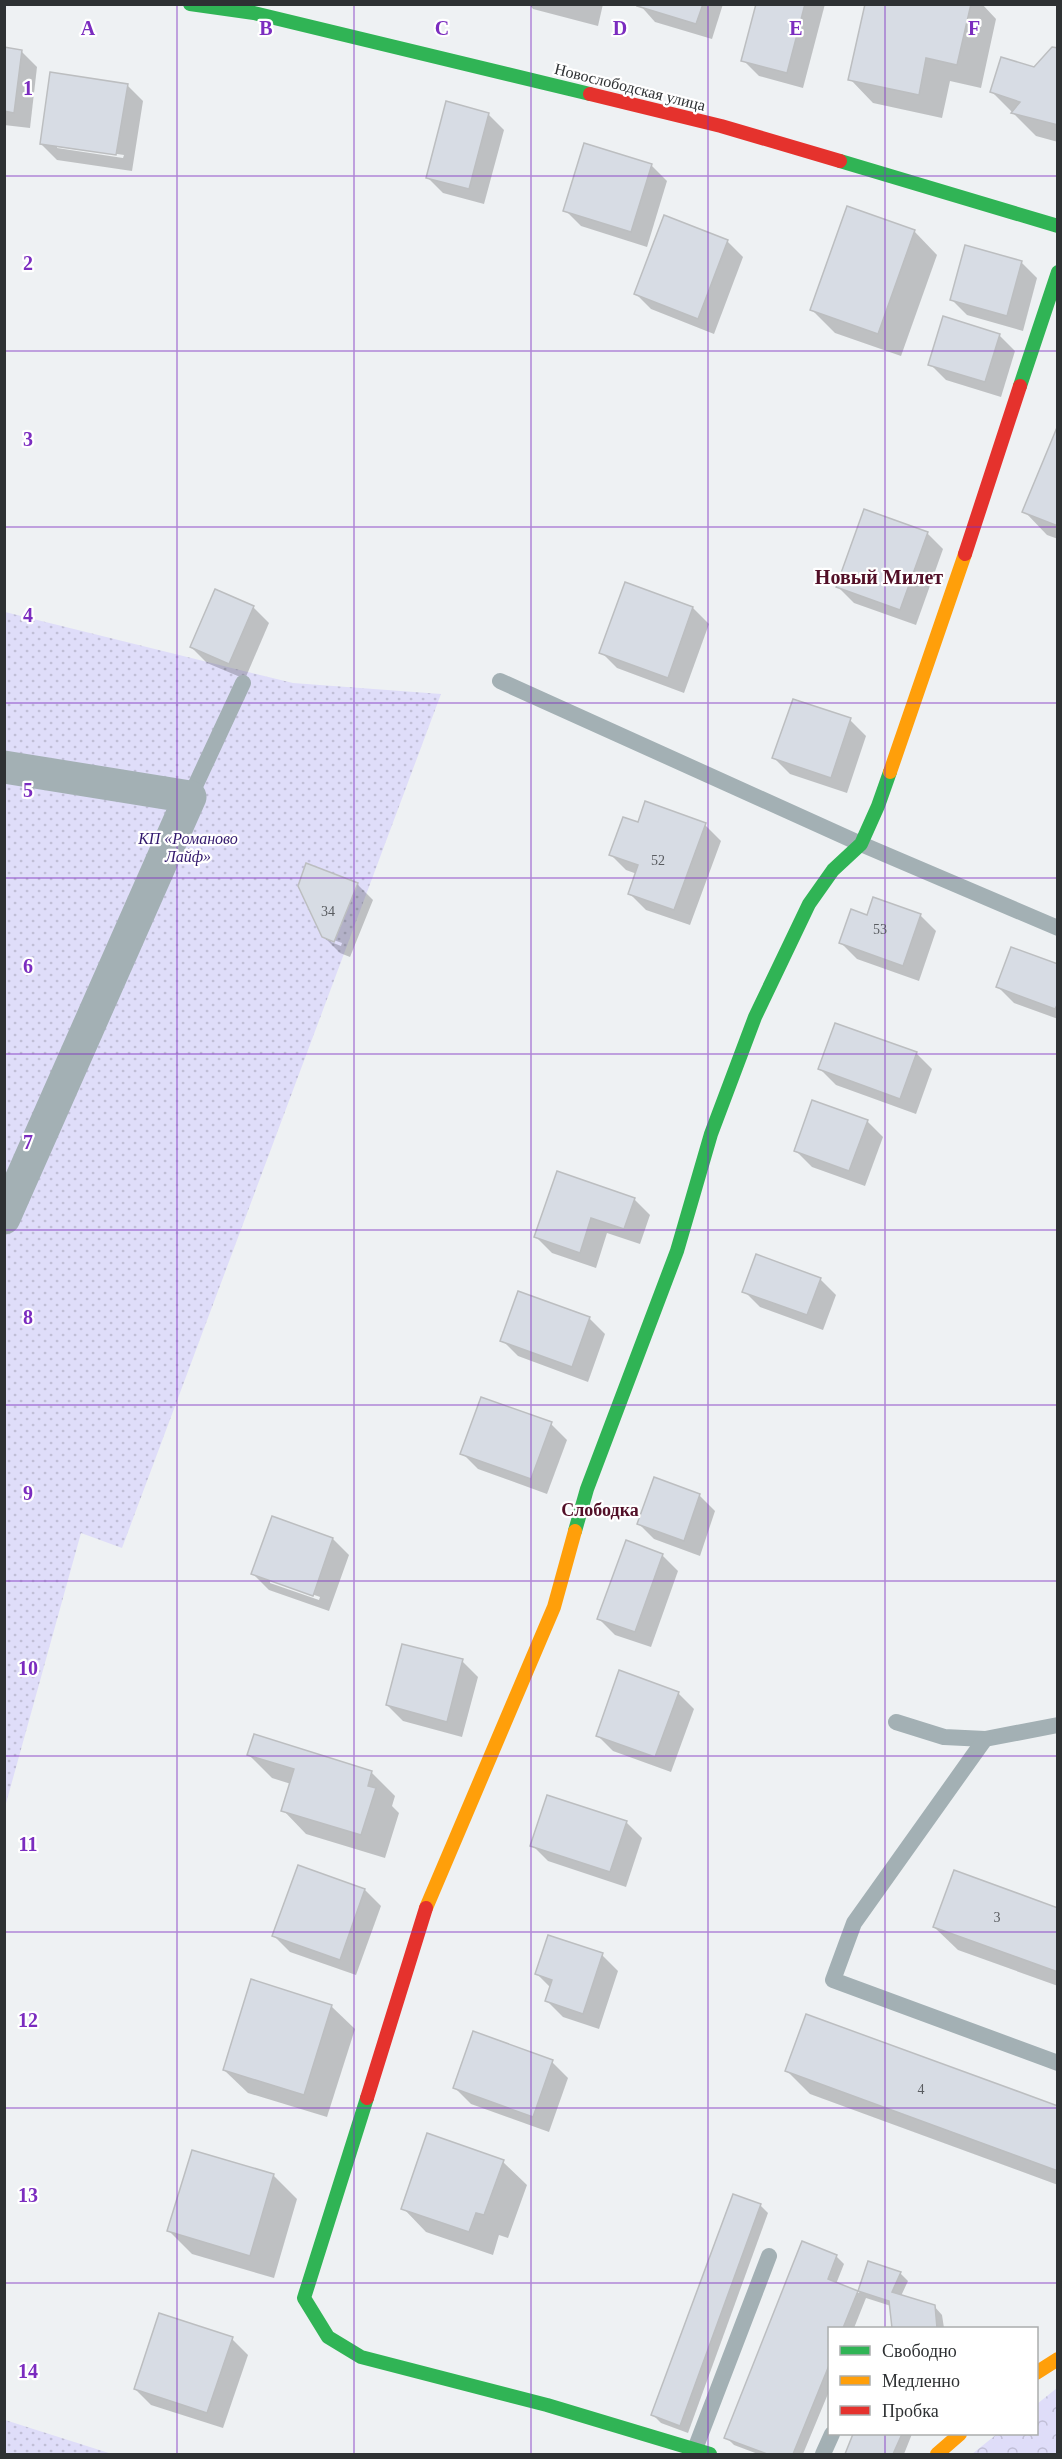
<svg xmlns="http://www.w3.org/2000/svg" width="1062" height="2459" font-family="'Times New Roman',serif">
  <defs>
    <pattern id="forest-crowns" width="20" height="18" patternUnits="userSpaceOnUse" patternTransform="scale(1.5)"><rect width="20" height="18" fill="#dfddf9"/><path d="M2 6a3 3 0 1 1 6 0M12 15a3 3 0 1 1 6 0" fill="none" stroke="#c0bed6"/></pattern>
    <pattern id="park-dots" width="8" height="8" patternUnits="userSpaceOnUse" patternTransform="scale(1.5)"><rect width="8" height="8" fill="#dfddf9"/><path d="M2 2h.1M6 6h.1" fill="none" stroke="#c0bed6" stroke-width="1.8" stroke-linecap="round"/></pattern>
  </defs>
  <rect width="100%" height="100%" fill="#eef1f3"/>
  <path fill="url(#forest-crowns)" d="M1057 2388V2454H972L997 2434H1036L1037 2404Z"/>
  <g fill="url(#park-dots)">
    <path d="M5 612 293 683 441 694 122 1548 81 1533 5 1807Z"/>
    <path d="M5 2420 112 2454H5Z"/>
  </g>
  <g fill="#0003" fill-rule="evenodd">
    <path d="M529 4H603L598 26 533 9Z"/>
    <path d="M639 4H723L712 39 655 22Z"/>
    <path d="M758 4H825L803 88 759 76 743 60Z"/>
    <path d="M866 4H982L996 19 981 88 950 81 942 118 873 103 850 79Z"/>
    <path d="M4 49 21 51 37 67 30 128 4 125Z"/>
    <path d="M1058 50V142L1036 136 992 92 1035 69Z"/>
    <path d="M127 85 143 101 132 171 57 160 41 144ZM57 145 124 155 123 158 57 148Z"/>
    <path d="M488 114 504 130 484 204 443 193 427 177Z"/>
    <path d="M651 165 667 181 647 247 581 226 565 210Z"/>
    <path d="M914 231 937 255 901 356 835 333 812 310Z"/>
    <path d="M727 241 743 257 714 334 651 309 635 293Z"/>
    <path d="M1021 262 1037 278 1023 331 967 315 951 299Z"/>
    <path d="M999 335 1015 351 1001 397 946 380 930 364Z"/>
    <path d="M1058 429V539L1047 535 1024 511Z"/>
    <path d="M927 533 943 549 916 625 854 603 838 587Z"/>
    <path d="M253 607 269 623 245 679 207 663 191 647Z"/>
    <path d="M693 608 709 624 684 693 617 668 601 652Z"/>
    <path d="M850 720 866 736 847 793 790 774 774 758Z"/>
    <path d="M639 824 705 825 721 841 690 925 646 910 630 894 637 874 626 870 610 854Z"/>
    <path d="M357 884 373 900 350 957 340 953 323 936ZM331 939 342 943 341 946 331 942Z"/>
    <path d="M920 915 936 931 919 981 857 959 841 943 868 917Z"/>
    <path d="M1058 966V1019L1014 1003 998 987Z"/>
    <path d="M916 1053 932 1069 916 1114 836 1085 820 1069Z"/>
    <path d="M867 1121 883 1137 865 1186 812 1167 796 1151Z"/>
    <path d="M634 1199 650 1215 640 1244 607 1233 596 1268 552 1253 536 1237Z"/>
    <path d="M820 1279 836 1295 823 1330 760 1307 744 1291Z"/>
    <path d="M589 1318 605 1334 588 1382 518 1356 502 1340Z"/>
    <path d="M551 1424 567 1440 547 1494 478 1469 462 1453Z"/>
    <path d="M699 1495 715 1511 700 1556 654 1539 638 1523Z"/>
    <path d="M273 1518 333 1539 349 1555 329 1611 269 1590 253 1574ZM270 1579 320 1597 319 1600 270 1583Z"/>
    <path d="M662 1555 678 1571 651 1647 615 1635 599 1619Z"/>
    <path d="M462 1661 478 1677 462 1737 403 1721 387 1705Z"/>
    <path d="M678 1693 694 1709 671 1772 613 1751 597 1735Z"/>
    <path d="M249 1755 371 1772 395 1796 392 1806 399 1813 385 1858 306 1834 283 1810 291 1784 272 1778Z"/>
    <path d="M626 1822 642 1838 626 1887 548 1861 532 1845Z"/>
    <path d="M365 1890 381 1906 356 1975 290 1952 274 1936Z"/>
    <path d="M1058 1909V1986L958 1950 934 1927Z"/>
    <path d="M602 1955 618 1971 599 2029 563 2017 547 2001 551 1988 537 1974Z"/>
    <path d="M331 2006 355 2029 327 2117 248 2093 224 2070Z"/>
    <path d="M552 2062 568 2078 549 2132 471 2104 455 2088Z"/>
    <path d="M787 2071 1058 2108V2185L810 2094Z"/>
    <path d="M193 2152 274 2176 297 2199 274 2278 192 2254 169 2231Z"/>
    <path d="M503 2162 527 2185 508 2238 499 2235 493 2255 426 2232 403 2208Z"/>
    <path d="M760 2205 768 2213 688 2433 661 2423 653 2415Z"/>
    <path d="M836 2256 844 2264 836 2284 859 2293 869 2263 900 2273 908 2281 901 2296 934 2306 942 2315 944 2328H893L891 2306 866 2298 854 2328H830V2389L803 2454H758L734 2445 726 2437Z"/>
    <path d="M232 2339 248 2355 223 2428 151 2405 135 2389Z"/>
    <path d="M855 2434H912L904 2454H846Z"/>
  </g>
  <g fill="#d7dce4" stroke="#bcbec0" stroke-width="1.5">
    <path d="M638 4H703L696 24 637 6Z"/>
    <path d="M756 4H805L787 73 741 61Z"/>
    <path d="M865 4H971L957 65 926 58 919 95 848 80Z"/>
    <path d="M4 47 22 50 14 113 4 111Z"/>
    <path d="M1052 47 1058 48V125L1011 113 1020 102 990 92 1001 57 1034 67Z"/>
    <path d="M50 72 128 84 116 155 40 144Z"/>
    <path d="M446 101 489 113 469 189 426 178Z"/>
    <path d="M584 143 652 164 631 232 563 211Z"/>
    <path d="M847 206 915 230 878 334 810 310Z"/>
    <path d="M664 215 728 240 698 319 634 294Z"/>
    <path d="M965 245 1022 261 1007 316 950 300Z"/>
    <path d="M943 316 1000 334 985 382 928 365Z"/>
    <path d="M1058 425V526L1022 512Z"/>
    <path d="M864 509 928 532 900 610 836 587Z"/>
    <path d="M625 582 693 607 668 678 599 653Z"/>
    <path d="M215 589 254 606 229 664 190 647Z"/>
    <path d="M793 699 851 718 831 778 772 758Z"/>
    <path d="M645 801 706 823 674 910 628 894 638 865 609 855 623 817 638 822Z"/>
    <path d="M306 863 358 883 334 942 322 937 298 886Z"/>
    <path d="M873 897 921 914 903 966 839 943 851 909 867 915Z"/>
    <path d="M1011 947 1058 964V1003L1055 1009 996 987Z"/>
    <path d="M835 1023 917 1052 900 1099 818 1069Z"/>
    <path d="M812 1100 868 1120 849 1171 794 1151Z"/>
    <path d="M557 1171 635 1198 624 1229 591 1218 580 1253 534 1237Z"/>
    <path d="M756 1254 821 1278 807 1315 742 1292Z"/>
    <path d="M518 1291 590 1317 572 1367 500 1341Z"/>
    <path d="M481 1397 552 1422 531 1479 460 1454Z"/>
    <path d="M654 1477 700 1494 684 1541 637 1524Z"/>
    <path d="M272 1516 333 1538 313 1596 251 1574Z"/>
    <path d="M626 1540 663 1554 635 1632 597 1619Z"/>
    <path d="M402 1644 463 1659 447 1722 386 1705Z"/>
    <path d="M619 1670 679 1692 655 1757 596 1736Z"/>
    <path d="M254 1734 372 1771 368 1786 376 1788 361 1835 281 1811 294 1769 247 1755Z"/>
    <path d="M547 1795 627 1821 610 1872 530 1846Z"/>
    <path d="M298 1865 365 1889 340 1960 272 1936Z"/>
    <path d="M954 1870 1058 1908V1972L933 1927Z"/>
    <path d="M548 1935 603 1953 583 2014 545 2001 552 1980 535 1974Z"/>
    <path d="M251 1979 332 2005 304 2095 223 2070Z"/>
    <path d="M806 2014 1058 2106V2171L785 2071Z"/>
    <path d="M473 2031 553 2060 533 2117 453 2088Z"/>
    <path d="M427 2133 504 2160 484 2215 476 2213 469 2232 401 2209Z"/>
    <path d="M192 2150 274 2174 250 2256 167 2231Z"/>
    <path d="M733 2194 761 2204 680 2426 651 2415Z"/>
    <path d="M802 2241 837 2255 828 2279 858 2291 843 2328H830V2363L793 2454H767L724 2438Z"/>
    <path d="M868 2261 901 2272 892 2292 935 2305 937 2328H892L889 2301 858 2291Z"/>
    <path d="M159 2313 233 2337 207 2413 134 2389Z"/>
    <path d="M853 2434H902L893 2454H845Z"/>
  </g>
  <g fill="none" stroke-linecap="round" stroke-linejoin="round">
    <g stroke="#a3b0b4" stroke-width="16">
      <path d="M500 681 861 844 1058 928"/>
      <path d="M190 797 243 683"/>
      <path d="M896 1722 944 1737 985 1739 1058 1725"/>
      <path d="M985 1739 854 1923 833 1980 1058 2063"/>
      <path d="M695 2449 769 2256"/>
      <path d="M823 2454 832 2434"/>
    </g>
    <path stroke="#a3b0b4" stroke-width="33" d="M4 767 190 797 4 1218"/>
    <g stroke="#30b455" stroke-width="14">
      <path d="M190 4 254 13 590 94"/>
      <path d="M840 161 1058 226"/>
      <path d="M1020 386 1058 272"/>
      <path d="M575 1531 587 1489 677 1251 711 1134 755 1017 809 904 833 870 861 844 878 806 890 772"/>
      <path d="M367 2098 304 2298 328 2337 361 2357 547 2405 710 2454"/>
    </g>
    <g stroke="#ff9f0a" stroke-width="14">
      <path d="M890 772 965 554"/>
      <path d="M426 1908 554 1607 575 1531"/>
      <path d="M1036 2373 1058 2359"/>
      <path d="M937 2454 960 2434"/>
    </g>
    <g stroke="#e5322d" stroke-width="14">
      <path d="M590 94 721 126 840 161"/>
      <path d="M965 554 1020 386"/>
      <path d="M367 2098 426 1908"/>
    </g>
  </g>
  <path fill="none" stroke="#7b2cbf" stroke-width="1.5" stroke-opacity="0.55" d="M177 4V2454M354 4V2454M531 4V2454M708 4V2454M885 4V2328M4 176H1058M4 351H1058M4 527H1058M4 703H1058M4 878H1058M4 1054H1058M4 1230H1058M4 1405H1058M4 1581H1058M4 1756H1058M4 1932H1058M4 2108H1058M4 2283H1058M885 2434V2454"/>
  <g text-anchor="middle" dominant-baseline="central" stroke-width="4.5" stroke-linejoin="round" paint-order="stroke">
    <g font-size="14" fill="#595c60">
      <text x="658" y="860">52</text>
      <text x="328" y="911">34</text>
      <text x="880" y="929">53</text>
      <text x="997" y="1917">3</text>
      <text x="921" y="2089">4</text>
    </g>
    <g font-size="16" fill="#2e3133" stroke="#fff">
      <text transform="translate(630 87) rotate(14)">Новослободская улица</text>
    </g>
    <g font-size="16" font-style="italic" fill="#32186d" stroke="#fff">
      <text x="188" y="838">КП «Романово<tspan x="188" dy="18">Лайф»</tspan></text>
    </g>
    <g font-size="18" font-weight="bold" fill="#520f27" stroke="#fff">
      <text x="600" y="1510">Слободка</text>
    </g>
    <g font-size="20" font-weight="bold" fill="#520f27" stroke="#fff">
      <text x="879" y="577">Новый Милет</text>
    </g>
  </g>
  <g font-size="20" text-anchor="middle" font-weight="bold" fill="#7b2cbf" stroke="#fff" stroke-width="4.5" stroke-linejoin="round" paint-order="stroke">
    <text x="88" y="35">A</text>
    <text x="266" y="35">B</text>
    <text x="442" y="35">C</text>
    <text x="620" y="35">D</text>
    <text x="796" y="35">E</text>
    <text x="974" y="35">F</text>
    <text x="28" y="95">1</text>
    <text x="28" y="270">2</text>
    <text x="28" y="446">3</text>
    <text x="28" y="622">4</text>
    <text x="28" y="797">5</text>
    <text x="28" y="973">6</text>
    <text x="28" y="1149">7</text>
    <text x="28" y="1324">8</text>
    <text x="28" y="1500">9</text>
    <text x="28" y="1675">10</text>
    <text x="28" y="1851">11</text>
    <text x="28" y="2027">12</text>
    <text x="28" y="2202">13</text>
    <text x="28" y="2378">14</text>
  </g>
  <rect width="1062" height="2459" fill="none" stroke="#2e3133" stroke-width="12"/>
  <rect x="828" y="2327" width="210" height="108" fill="#ffffff" stroke="#abadad" stroke-width="1.5"/>
  <rect x="840" y="2346" width="30" height="9" fill="#30b455" stroke="#abadad" stroke-width="1.5"/>
  <text x="882" y="2357" font-size="18" fill="#2e3133">Свободно</text>
  <rect x="840" y="2376" width="30" height="9" fill="#ff9f0a" stroke="#abadad" stroke-width="1.5"/>
  <text x="882" y="2387" font-size="18" fill="#2e3133">Медленно</text>
  <rect x="840" y="2406" width="30" height="9" fill="#e5322d" stroke="#abadad" stroke-width="1.5"/>
  <text x="882" y="2417" font-size="18" fill="#2e3133">Пробка</text>
</svg>
